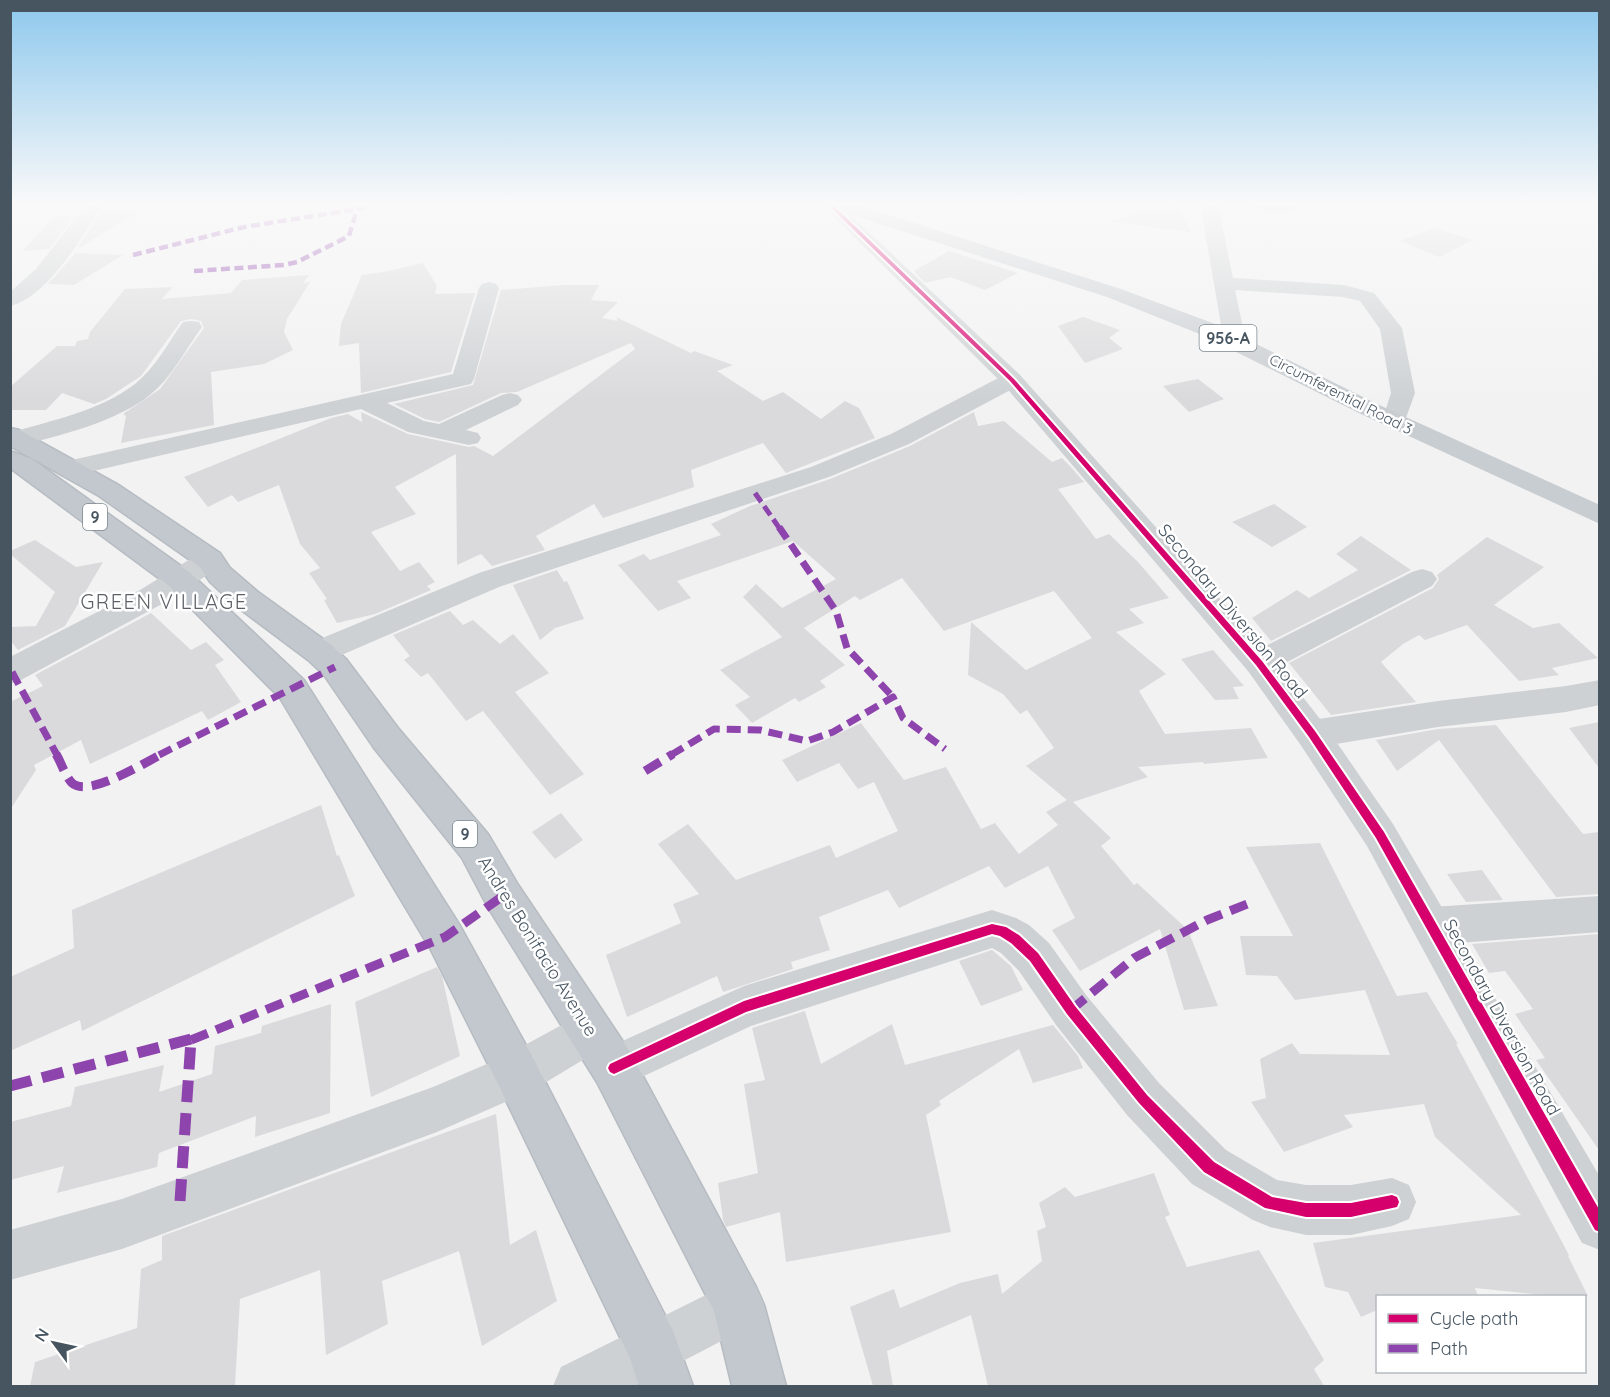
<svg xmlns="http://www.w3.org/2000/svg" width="1610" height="1397" font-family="Quicksand,sans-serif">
  <rect width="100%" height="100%" fill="#f3f2f2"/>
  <g fill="#dadadc">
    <path d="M1172 205 1180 210 1191 232 1113 222V220Z"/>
    <path d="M139 212 80 247H78L100 214Z"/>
    <path d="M75 216 49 249 23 251 53 217Z"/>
    <path d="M1435 228 1473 240 1439 257 1400 241Z"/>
    <path d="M949 251 1018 273 985 290 950 277 925 283 914 271Z"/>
    <path d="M76 253 123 255 74 285 48 284Z"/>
    <path d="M423 263 437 286 435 294 475 293 451 372 361 393 359 343 339 346 341 324 362 275 389 271Z"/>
    <path d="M309 275 303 283 310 282 287 319 284 332 293 350 264 364 211 372 214 425 121 443 126 416 123 414 160 389 204 328 201 321 191 319 181 321 141 376 106 399 94 404 62 393 46 410H10V387L57 346H75L77 341 88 339 90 332 125 289 173 287 162 299 231 293 242 280Z"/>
    <path d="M563 285H599L591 300 618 302 602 318 618 321 616 317 691 353 694 351 733 365 717 371 763 401 783 392 821 419 845 401 859 408 875 438 786 473 763 443 691 470 694 487 603 518 594 504 536 536 545 550 492 566 481 554 457 565 456 454 395 487 416 514 371 532 400 571 419 562 435 582 427 586 431 590 375 614 337 623 324 600 327 599 309 573 320 568 300 544 279 485 238 502 232 495 208 507 184 477 331 418 348 414 362 422 361 412 408 434 469 447 474 446 493 456 635 349 631 343 517 392 501 393 439 422 425 419 394 404 473 385 501 290Z"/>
    <path d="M1083 317 1120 330 1109 338 1123 349 1085 363 1058 326Z"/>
    <path d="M1198 379 1224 399 1189 412 1163 386Z"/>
    <path d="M974 412 978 426 1004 421 1052 462 1062 458 1069 465 1084 482 1058 489 1096 539 1109 534 1138 562 1169 598 1129 609 1144 623 1116 632 1166 674 1139 691 1165 734 1251 728 1268 758 1204 764 1203 762 1138 767 1148 777 1073 802 1111 838 1101 846 1134 885 1137 883 1188 930 1218 1006 1184 1010 1160 929 1080 971 1052 930 1075 918 1048 866 1005 888 989 866 899 908 888 890 819 917 830 950 791 962 793 969 723 992 717 976 627 1017 606 955 681 923 673 904 699 894 658 844 688 824 736 880 830 845 836 858 898 831 874 782 858 789 839 763 797 782 782 760 861 723 904 780 946 767 981 829 995 823 1019 854 1058 825 1046 812 1067 800 1026 766 1054 748 1027 710 1020 714 1003 694 968 675 971 622 1026 670 1092 638 1054 591 944 631 902 578 860 600 855 596 804 628 845 665 820 681 826 687 799 702 795 698 752 723 735 705 750 697 720 670 782 637 743 597 756 584 782 608 836 579 793 541 677 581 691 598 658 611 618 565 644 554 650 560 721 535 711 524 750 506 830 479 910 446Z"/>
    <path d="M1274 504 1307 527 1272 547 1232 522Z"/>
    <path d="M1361 536 1411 570 1271 641 1252 618 1297 590 1309 598 1358 570 1336 554Z"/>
    <path d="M1487 537 1544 567 1494 605 1533 628 1559 623 1598 658 1552 668 1559 675 1519 681 1467 625 1425 640 1419 635 1403 644 1381 662 1416 702 1331 715 1289 663 1433 588 1439 579 1437 575Z"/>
    <path d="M35 540 76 567 103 562 65 626 18 650 10 640V627L36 626 55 592 10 554V551Z"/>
    <path d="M557 570 564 582 567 581 584 619 555 628 540 640 513 585Z"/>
    <path d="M450 611 463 625 473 620 500 644 513 634 549 673 515 692 584 774 550 795 483 711 466 721 428 673 421 677 404 660 410 656 393 635Z"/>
    <path d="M151 613 191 650 206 642 224 660 215 665 241 702 208 720 202 711 90 764 81 740 34 765 36 770 10 810V702L43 686 35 675Z"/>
    <path d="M1213 650 1244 686 1233 687 1239 699 1215 700 1181 659Z"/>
    <path d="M1599 722V768L1569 728Z"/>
    <path d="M1496 725 1583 834 1599 832V894L1556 897 1439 740 1397 771 1376 740 1438 729Z"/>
    <path d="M321 805 337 856 339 855 355 896 82 1031 80 1020 10 1051V977L74 948 72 910Z"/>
    <path d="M561 813 583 840 555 859 532 832Z"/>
    <path d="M1320 843 1397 996 1427 992 1458 1044H1456L1569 1255 1568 1256 1588 1296H1553L1475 1288 1478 1296H1377V1310L1361 1317 1348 1292 1325 1287 1313 1243 1521 1215 1435 1137 1424 1104 1344 1115 1353 1127 1284 1152 1251 1102 1266 1098 1260 1059 1292 1043 1300 1054 1390 1055 1365 990 1295 1000 1277 976 1246 975 1240 936H1293L1246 847Z"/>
    <path d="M1482 870 1503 900 1466 902 1447 874Z"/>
    <path d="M1599 934V1150L1536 1060 1545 1058 1515 1014 1533 1009 1505 971 1489 973 1472 944Z"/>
    <path d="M992 950 1011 966 1023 990 981 1006 959 961Z"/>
    <path d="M437 967 442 976 460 1056 371 1097 355 1002Z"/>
    <path d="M331 1004 330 1113 255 1137 256 1116 159 1153 157 1167 57 1193 64 1166 10 1180V1122L71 1106 75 1087 164 1065 159 1092 212 1074 215 1046 261 1033 262 1026Z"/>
    <path d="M805 1011 821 1064 892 1024 905 1065 1053 1025 1078 1056 1083 1068 1033 1083 1019 1049 939 1101 941 1105 926 1115 951 1232 786 1262 780 1212 726 1227 723 1220 718 1183 758 1173 744 1084 765 1080 752 1028Z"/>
    <path d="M496 1114 510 1245 536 1230 557 1301 482 1346 459 1251 382 1281 388 1324 326 1355 320 1270 240 1299 235 1386H30L35 1362 137 1328 141 1269 162 1260V1236Z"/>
    <path d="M1154 1173 1170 1215 1165 1217 1187 1267 1259 1250 1324 1360 1314 1369 1324 1386H988L971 1315 887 1351 893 1386H873L850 1307 894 1289 900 1308 960 1283 998 1274 1002 1294 1042 1261 1037 1231 1046 1227 1039 1203 1065 1187 1075 1197Z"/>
  </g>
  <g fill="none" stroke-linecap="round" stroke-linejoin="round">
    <g stroke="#b6bcc2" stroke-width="3">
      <g id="trunk">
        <path d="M10 428 19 430 117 484 220 553 230 568 258 592 330 644 346 659 398 728 488 834 517 883 630 1052 756 1287 764 1305 786 1386H732L714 1311 598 1084 489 909 462 858 374 748 324 675 308 660 236 606 210 582 200 567 99 496 10 446Z"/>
        <path d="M10 451 32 459 188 571 304 680 459 924 533 1058 673 1331 693 1386H639L630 1358 501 1090 431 950 280 698 168 585 10 468Z"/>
      </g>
    </g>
    <g fill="#cdd1d3" fill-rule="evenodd">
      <path d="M86 205H103C82 236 48 297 10 306V292L36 269Z"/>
      <path d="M1203 205H1225L1220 210V214L1233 278 1344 285 1374 293 1402 328 1415 393 1403 426 1394 428 1385 426 1382 421 1391 393 1380 329 1360 301 1343 297 1235 290 1246 342 1243 347 1235 349 1227 347 1224 342 1202 214Z"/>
      <path d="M1250 205H1296L1297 207 1294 211C1283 214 1258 214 1250 205Z"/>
      <path d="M489 282 496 284 499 288 474 379 471 384 387 403 424 421 439 424 502 395 510 393 518 395 522 400 518 405 466 430 478 433 481 438 478 443 469 445 408 432 361 409 72 476 63 473 59 468 63 463 72 460 453 374 479 288 482 284Z"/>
      <path d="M191 321 199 322 202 327C186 349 172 377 151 394 119 421 59 436 18 446L10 445V433C52 420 100 411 135 384 155 368 168 343 183 322Z"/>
      <path d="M1012 373 1020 375 1023 380 1020 385 909 444 829 477 499 587 330 660 319 664 308 660 303 652 308 644 479 573 811 467 891 434 1004 375Z"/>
      <path d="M210 550 220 553 224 560 220 567 162 604 21 680 10 684V657L140 590 200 553Z"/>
      <path d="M1422 569 1432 572 1437 579 1432 586 1270 671 1259 675 1248 671 1243 663 1248 655 1412 572Z"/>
      <path d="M1600 680V705L1566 712 1438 727 1312 748 1300 744 1295 734 1300 724 1312 720 1438 701 1566 686Z"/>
      <path d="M1600 896V932L1432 945 1418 939 1412 926 1418 913 1432 907Z"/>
      <path d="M992 910 1016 918 1029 925 1049 943 1086 995 1159 1083 1226 1150 1277 1180 1306 1185H1351L1392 1178 1409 1185 1416 1202 1409 1219 1392 1226 1351 1235H1306L1270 1227 1253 1220 1192 1184 1127 1115 1056 1025 1019 971 1001 953 992 948 751 1026 614 1090 598 1084 592 1068 598 1052 744 986Z"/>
      <path d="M591 1009 606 1016 613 1031 606 1046 533 1090 437 1132 122 1249 10 1280V1230L122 1199 433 1087 501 1058Z"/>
      <path d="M738 1279 756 1287 764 1305 756 1323 635 1386H553L561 1367Z"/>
    </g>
    <path fill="#cdd1d3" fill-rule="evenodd" d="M822 205H840L1020 375 1270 655 1324 724 1393 824 1600 1177V1250L1582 1243 1367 846 1300 744 1248 671 1004 385Z"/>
    <path fill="#c8cdd1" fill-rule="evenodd" d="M831 205H858L1121 289 1218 325 1377 404 1600 505V524L1361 414 1202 335 1107 297 833 209Z"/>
    <use href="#trunk" fill="#c2c8cd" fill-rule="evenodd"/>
    <g stroke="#8e44ad" stroke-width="4.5" stroke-dasharray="9 4.5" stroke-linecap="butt">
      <path d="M133 255 244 227 357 209"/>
      <path d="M194 271 284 265 297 262 349 236 357 209 371 205"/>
    </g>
    <path stroke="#8e44ad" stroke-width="5" stroke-dasharray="11 5" stroke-linecap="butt" d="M755 493 780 529"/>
    <g stroke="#8e44ad" stroke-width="7" stroke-dasharray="14 7" stroke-linecap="butt">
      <path d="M779 527 836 611 847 648 893 697"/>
      <path d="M12 672 57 755"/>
      <path d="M159 755 335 667"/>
      <path d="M671 755 714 729 760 730 807 741 833 732 893 697 903 718 945 749"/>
    </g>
    <g stroke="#8e44ad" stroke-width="9" stroke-dasharray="18 9" stroke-linecap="butt">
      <path d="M56 754C61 762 65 776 72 783 88 798 144 763 162 754"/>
      <path d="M645 771 673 754"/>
      <path d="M1071 1010 1134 958 1207 920 1250 903"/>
      <path d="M191 1040 445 937 503 896"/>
    </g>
    <g stroke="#8e44ad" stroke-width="11" stroke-dasharray="22 11" stroke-linecap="butt">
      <path d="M10 1086 195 1038"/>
      <path d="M180 1201 191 1040"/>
    </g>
    <g stroke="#fff" stroke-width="4">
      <g id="cycleway">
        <path d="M828 205H833L1014 379 1262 661 1315 731 1384 832 1600 1211V1232L1595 1230 1376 838 1309 737 1256 665 1010 381Z"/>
        <path d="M992 924 1006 927 1019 935 1038 953 1075 1006 1147 1095 1214 1162 1272 1197 1306 1203H1351L1392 1195 1397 1197 1399 1202 1397 1207 1351 1217H1306L1265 1208 1204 1172 1139 1103 1067 1014 1030 961 1011 943 1000 936 992 934 746 1012 614 1074 610 1072 608 1068 610 1064 744 1001Z"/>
      </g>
    </g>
    <use href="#cycleway" fill="#d6006c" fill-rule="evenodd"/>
  </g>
  <linearGradient id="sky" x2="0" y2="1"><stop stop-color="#8dc8ed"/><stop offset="0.51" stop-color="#faf9f9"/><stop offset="1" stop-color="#faf9f9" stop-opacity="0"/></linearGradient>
  <rect width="1610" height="401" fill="url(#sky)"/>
  <g text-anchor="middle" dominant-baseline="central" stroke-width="5" stroke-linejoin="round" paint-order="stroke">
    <g font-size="15" fill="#475561" stroke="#fff">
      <text transform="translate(1341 394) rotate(27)">Circumferential Road 3</text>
    </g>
    <g fill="#fff" stroke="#7e8890" stroke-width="1.5">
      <rect x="1199.5" y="325" width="57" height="26" rx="4.5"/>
      <rect x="83" y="504" width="24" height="26" rx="4.5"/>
      <rect x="453" y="821" width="24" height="26" rx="4.5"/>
    </g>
    <g font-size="16" font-weight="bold" fill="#475561">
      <text x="1228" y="338">956-A</text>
      <text x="95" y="517">9</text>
      <text x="465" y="834">9</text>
    </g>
    <g font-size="18" fill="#475561" stroke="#fff">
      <text transform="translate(1233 611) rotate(50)">Secondary Diversion Road</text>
      <text transform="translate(538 946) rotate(58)">Andres Bonifacio Avenue</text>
      <text transform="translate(1502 1017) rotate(61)">Secondary Diversion Road</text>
    </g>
    <g font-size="20" letter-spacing="1.5" fill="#5d6167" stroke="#fff">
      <text x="164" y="601">GREEN VILLAGE</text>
    </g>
  </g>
  <rect width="1610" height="1397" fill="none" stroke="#475561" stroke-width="24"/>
  <rect x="1376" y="1295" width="210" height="78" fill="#ffffff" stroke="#b5bbc0" stroke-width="1.5"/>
  <rect x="1388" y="1314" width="30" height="9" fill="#d6006c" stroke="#b5bbc0" stroke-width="1.5"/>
  <text x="1430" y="1325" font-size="18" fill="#475561">Cycle path</text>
  <rect x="1388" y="1344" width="30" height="9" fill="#8e44ad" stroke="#b5bbc0" stroke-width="1.5"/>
  <text x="1430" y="1355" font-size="18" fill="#475561">Path</text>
  <g transform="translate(54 1343) rotate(303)" stroke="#ffffff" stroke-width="4.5" paint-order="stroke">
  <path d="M0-4.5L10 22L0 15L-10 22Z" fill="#475561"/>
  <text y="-9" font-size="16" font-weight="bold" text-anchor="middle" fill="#475561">N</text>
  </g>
</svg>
